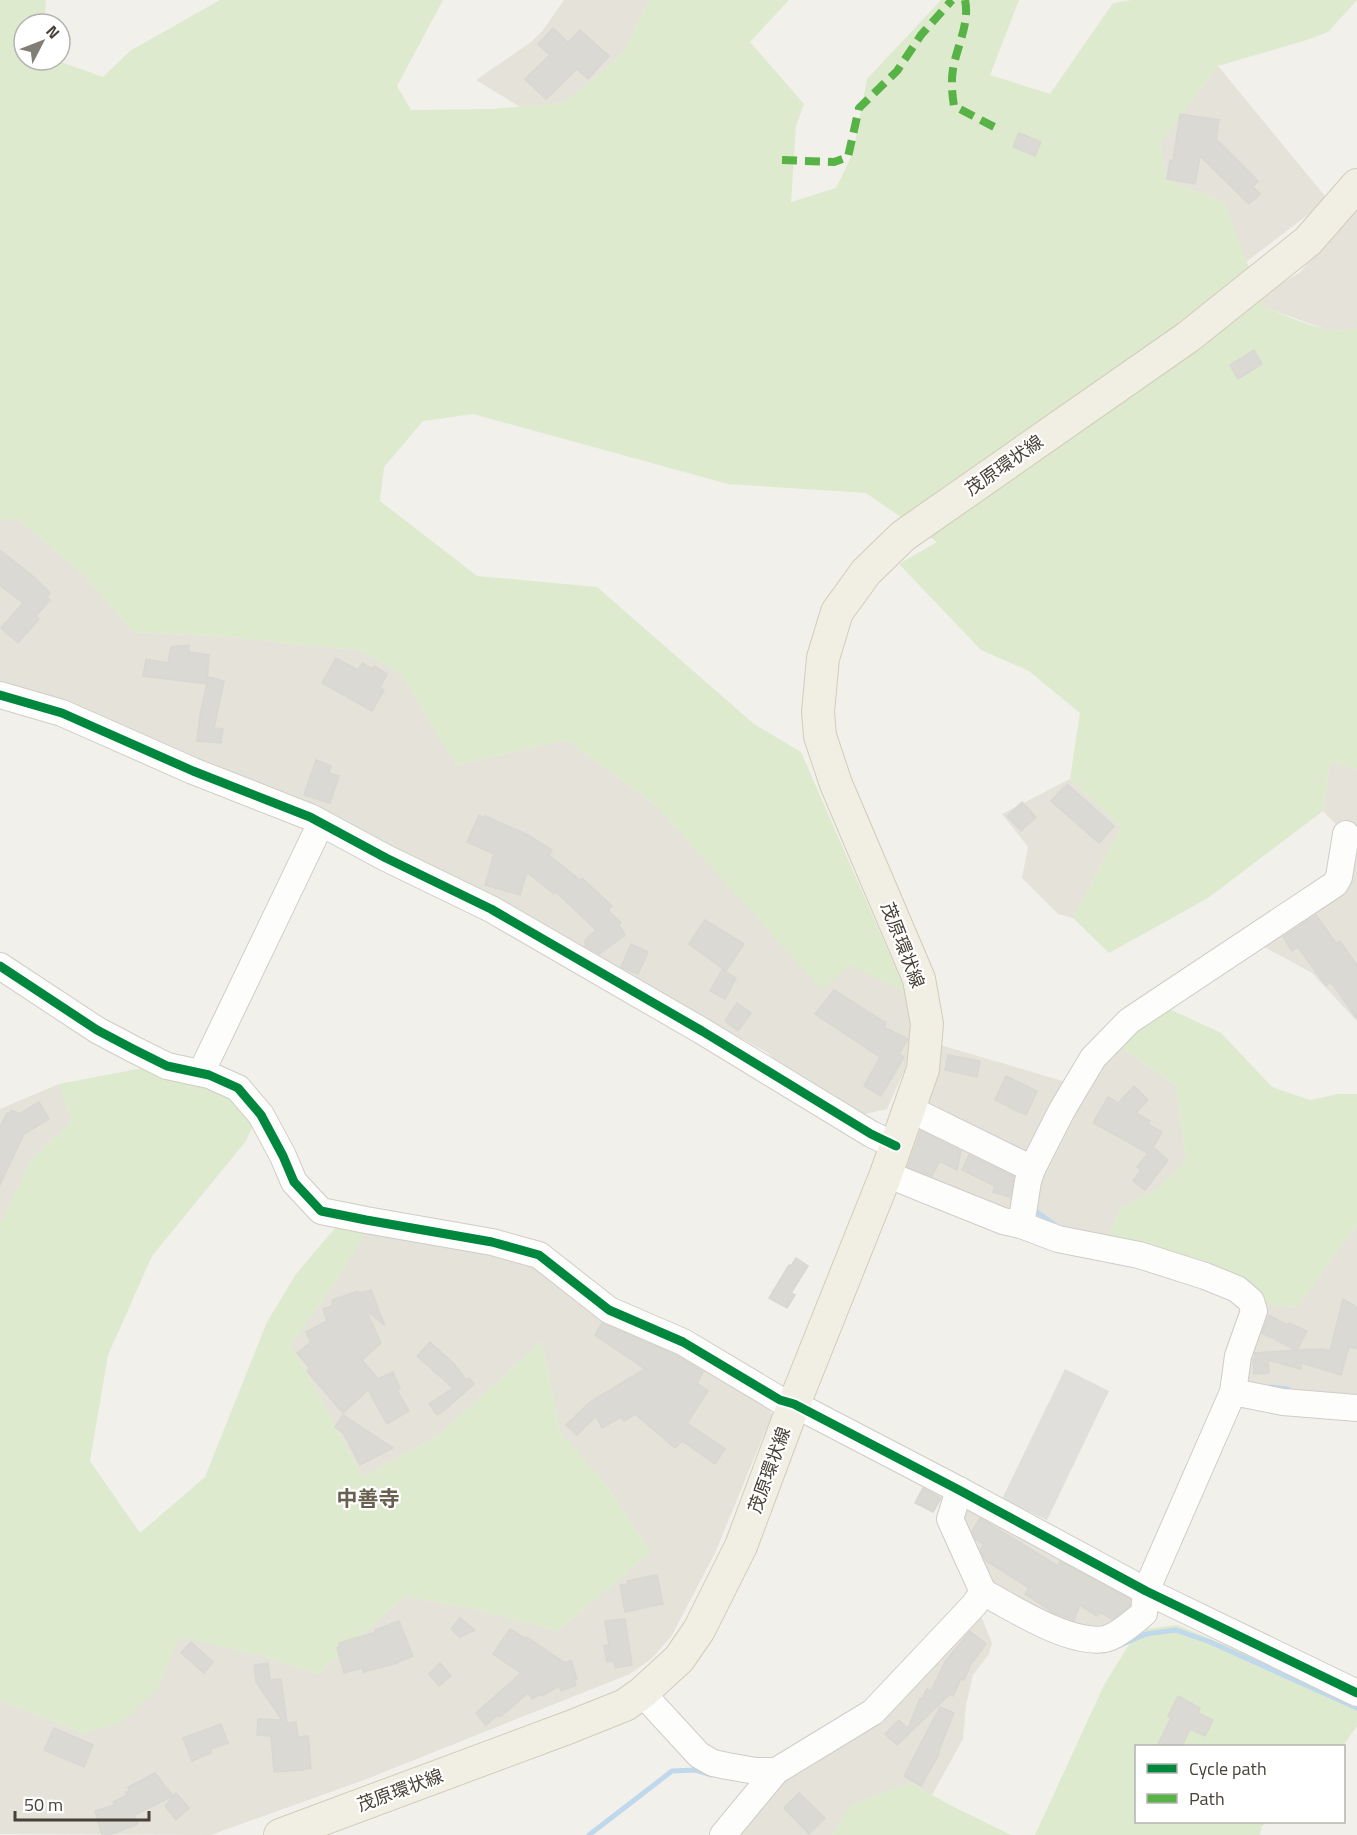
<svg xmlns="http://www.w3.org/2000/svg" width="1357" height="1835" font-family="'Titillium Web','Noto Sans JP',sans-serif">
  <rect width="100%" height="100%" fill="#f1f0eb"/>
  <g fill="#e5e2d9">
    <path d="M564 0H649L623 53 564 103 520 107 476 80 531 42 543 30Z"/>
    <path d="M1218 66 1325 196 1318 207 1246 262 1224 202 1167 181 1160 143Z"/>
    <path d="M1357 209V327L1350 331 1328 330 1264 307 1260 296 1299 273Z"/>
    <path d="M0 519H18L87 578 133 632 231 637 362 651 401 674 456 765 567 740 656 806 822 989 850 964 906 992 911 1014 912 1053 887 1109 856 1116 800 1085 768 1053 454 880 380 847 339 818 277 796 0 686Z"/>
    <path d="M1330 762 1357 769V1021L1312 973 1257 943 1331 894 1342 831 1323 811Z"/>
    <path d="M1070 779 1121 827 1073 918 1058 914 1022 878 1028 847 1002 814Z"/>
    <path d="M940 1045 1073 1084 1031 1158 922 1108Z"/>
    <path d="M1116 1045 1176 1085 1186 1162 1156 1190 1121 1208 1106 1241 1031 1220 1033 1179Z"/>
    <path d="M59 1084 72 1122 32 1158 0 1224V1109Z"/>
    <path d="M921 1119 1018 1166 1019 1204 1007 1218 901 1175Z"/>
    <path d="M1357 1225V1402L1239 1387 1255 1304 1297 1307Z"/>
    <path d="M369 1227 533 1261 669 1341 769 1408 772 1415 715 1553 671 1637 651 1659 630 1674 364 1780 211 1835 0 1834V1700L83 1733 159 1686 179 1636 259 1655 318 1674 405 1596 487 1612 557 1631 651 1553 605 1483 560 1432 542 1341 437 1436 363 1477 291 1344 335 1283Z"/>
    <path d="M970 1504 1139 1599 1125 1623 1085 1634 986 1587 958 1511Z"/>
    <path d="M978 1609 992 1643 989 1654 973 1675 966 1705 963 1739 932 1795 911 1783 853 1804 832 1835H727L777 1779Z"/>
  </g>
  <g fill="#ddeacd">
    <path d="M0 0H46L44 24H24V60H55L103 77 130 51 220 0H443L397 86 411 110 492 109 564 103 623 53 649 0H789L750 42 804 104 796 126 791 202 836 188 853 153 867 79 941 0H1019L990 75 1050 94 1113 3 1132 0H1357L1328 32 1310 39 1218 66 1160 143 1167 181 1224 202 1264 307C1289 316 1332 339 1357 327V769L1330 762 1323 811 1208 898 1109 953 1073 918 1121 827 1070 779 1080 713 1029 671 981 650 899 564 937 542 866 493 728 484 473 414 423 421 384 467 380 501 477 576 597 587 754 724 801 752 906 992 850 965 822 990 656 806 567 740 456 765 401 674 362 651 231 637 133 632 87 578 18 519H0Z"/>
    <path d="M1161 1005 1221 1033 1272 1087 1310 1100 1339 1094H1357V1225L1297 1307 1255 1304 1106 1241 1121 1208 1156 1190 1186 1162 1176 1085 1116 1045Z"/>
    <path d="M153 1066 211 1083 257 1116 246 1141 152 1256 108 1355 90 1461 140 1533 205 1477 267 1322 296 1274 340 1222 369 1227 335 1283 291 1344 363 1477 437 1436 542 1341 560 1432 605 1483 651 1553 557 1631 487 1612 405 1596 318 1674 259 1655 179 1637 159 1686 121 1723 83 1733 0 1700V1224L32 1158 72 1122 59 1084Z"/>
    <path d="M1177 1625 1357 1700V1726L1343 1746H1136V1822H1267L1262 1826 1260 1835H1035L1104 1685 1138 1630Z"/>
    <path d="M911 1783 950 1805 1011 1835H832L853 1804Z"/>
  </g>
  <path fill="#e0dfdb" d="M1065 1369 1109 1391 1047 1520 1002 1499Z"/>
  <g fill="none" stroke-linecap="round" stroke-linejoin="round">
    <g stroke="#bfd8ec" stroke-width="5">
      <path d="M1037 1212 1055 1225"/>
      <path d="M1270 1387 1288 1389"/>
      <path d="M1116 1647 1146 1634 1176 1630 1210 1642 1357 1708"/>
      <path d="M589 1835 672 1771 695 1770 712 1775"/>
    </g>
  </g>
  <g fill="#dad9d4" stroke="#d9d7d1" stroke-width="1.5">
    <path d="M553 28 568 43 580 30 609 56 588 79 577 69 546 99 525 79 550 55 538 44Z"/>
    <path d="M1180 114 1219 120 1216 139 1258 181 1253 187 1260 194 1249 204 1200 156 1195 184 1167 179 1170 160 1173 161Z"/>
    <path d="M1019 133 1041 142 1035 156 1013 147Z"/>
    <path d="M1254 350 1262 364 1238 379 1230 365Z"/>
    <path d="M0 550 34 577 50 593 47 597 50 600 36 616 39 619 18 643 1 628 23 603 0 585Z"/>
    <path d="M189 645V652L209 655 207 682 208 677 224 681 214 728 223 729 221 743 197 741 200 715 207 684 143 676 146 659 168 663 171 647Z"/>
    <path d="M336 658 358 670 362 663 372 669 374 666 387 674 380 688 384 690 372 711 322 683Z"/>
    <path d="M316 760 331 766 329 773 339 776 330 803 304 795Z"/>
    <path d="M1067 784 1114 826 1099 843 1051 801Z"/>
    <path d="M1022 802 1036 817 1021 831 1007 816Z"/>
    <path d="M479 815 483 818 485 816 528 835 552 850 549 855 580 880 582 878 612 906 608 910 621 923 619 925 625 935 599 954 585 946V940L596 930 556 892 554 894 527 872 520 895 485 885 494 854 467 842Z"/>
    <path d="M1316 915 1336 943 1340 941 1357 965V1019L1331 982 1326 986 1298 947 1292 951 1283 937Z"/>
    <path d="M705 920 744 944 726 971 689 944Z"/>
    <path d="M631 944 648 952 638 974 621 967Z"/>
    <path d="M722 970 736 978 725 999 710 991Z"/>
    <path d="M834 990 886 1023 884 1027 908 1039 899 1054 904 1057 881 1096 864 1086 880 1057 815 1014Z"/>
    <path d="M737 1003 751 1013 738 1031 725 1021Z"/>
    <path d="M948 1055 980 1061 977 1077 945 1070Z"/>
    <path d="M1006 1076 1037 1091 1026 1115 995 1100Z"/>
    <path d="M1134 1086 1148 1100 1136 1113 1150 1121 1148 1124 1162 1132 1153 1147 1168 1160 1145 1190 1133 1181 1141 1170 1137 1167 1148 1153 1093 1123 1108 1097 1118 1103Z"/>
    <path d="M39 1102 49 1119 24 1134 0 1185V1127L7 1113 9 1114 11 1110 19 1114Z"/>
    <path d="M921 1131 961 1151 957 1170 940 1161 932 1176 908 1167Z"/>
    <path d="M969 1155 1014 1177 1010 1197 993 1192 995 1186 962 1170Z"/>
    <path d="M796 1258 808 1266 791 1293 795 1295 787 1308 769 1298 789 1265 791 1266Z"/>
    <path d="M371 1290 385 1326 366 1310 381 1343 362 1360 378 1379 393 1372 400 1388 397 1390 409 1411 387 1424 368 1390 343 1413 307 1371 310 1368 297 1353 311 1342 306 1332 327 1321 323 1309 333 1306 332 1300 358 1291 359 1293Z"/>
    <path d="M1343 1299 1357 1307V1349L1349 1347 1341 1375 1302 1363 1300 1369 1268 1360 1269 1373 1254 1374 1253 1359H1255V1353L1296 1350 1262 1333 1269 1315 1287 1325 1289 1323 1307 1331 1297 1350 1322 1349 1330 1351Z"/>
    <path d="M602 1323 676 1355 703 1372 697 1383 708 1391 687 1423 725 1449 715 1464 682 1441 675 1448 635 1414 624 1421 621 1417 602 1428 596 1416 577 1435 566 1425 590 1402 645 1369 595 1335Z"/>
    <path d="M430 1342 454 1364 466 1380 469 1378 474 1384 446 1409 437 1415 429 1404 453 1388 417 1356Z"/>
    <path d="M343 1415 393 1448 360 1465 344 1434 335 1427Z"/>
    <path d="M923 1488 941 1498 933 1512 915 1503Z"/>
    <path d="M980 1518 1058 1566 1060 1561 1130 1599V1606L1112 1619 1100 1612 1097 1616 1080 1605 1074 1620 1054 1613 1025 1594 1029 1588 985 1560 980 1550 984 1544 975 1539 972 1531Z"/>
    <path d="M657 1575 663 1604 625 1612 620 1585 628 1584 627 1581Z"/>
    <path d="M460 1618 475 1630 460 1637 451 1629Z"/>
    <path d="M625 1619 632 1665 615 1668 614 1661 607 1662 604 1646 609 1645 605 1621Z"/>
    <path d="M399 1621 413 1656 394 1664 363 1672 362 1668 344 1673 337 1648 339 1647V1643L376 1632 375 1630Z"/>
    <path d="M510 1629 526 1639 527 1637 565 1663 571 1660 577 1679 574 1680 576 1685 561 1691 559 1686 542 1696 541 1694 532 1699 528 1693 500 1717 498 1715 486 1725 476 1713 521 1673 493 1654Z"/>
    <path d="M970 1631 986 1644 971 1664 964 1680 961 1679 953 1696 950 1694 897 1745 885 1734 899 1720 908 1729 920 1698 922 1699 927 1689 931 1691 945 1662Z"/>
    <path d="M191 1642 213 1662 204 1673 181 1653Z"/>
    <path d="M268 1663 270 1680 281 1679 287 1723 296 1722 298 1737 308 1736 311 1768 304 1769V1770L274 1772 271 1736 257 1735 258 1719 282 1720 256 1682 254 1665Z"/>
    <path d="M440 1663 451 1676 439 1686 429 1674Z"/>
    <path d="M1178 1696 1200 1708 1198 1713 1213 1720 1205 1736 1190 1729 1182 1746H1157L1171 1718 1168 1716Z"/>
    <path d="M940 1707 954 1713 938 1753 939 1754 921 1786 904 1776Z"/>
    <path d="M221 1724 228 1743 211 1749V1753L192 1761 183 1738Z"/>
    <path d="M54 1728 93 1745 84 1767 44 1750Z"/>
    <path d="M155 1773 173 1796 135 1815 138 1824 109 1835H102L95 1811 115 1805 113 1802 127 1795 126 1792H130L128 1787Z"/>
    <path d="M176 1793 189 1808 176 1820 165 1806Z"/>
    <path d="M799 1793 825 1818 809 1834 784 1808Z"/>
  </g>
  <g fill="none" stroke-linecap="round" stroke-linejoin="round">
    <g stroke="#cfcdc9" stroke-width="28">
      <g id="minor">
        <path d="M0 695 62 713 193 771 310 817 386 858 491 909 702 1031 871 1134 896 1146"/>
        <path d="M0 966 97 1030 133 1049 167 1066 209 1075 238 1088 261 1115 283 1156 294 1182 321 1211 366 1220 492 1242 539 1255 609 1310 683 1342 780 1400 794 1404 959 1490 1146 1591 1357 1693"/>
        <path d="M201 1073 321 823"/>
        <path d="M910 1109 1032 1169"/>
        <path d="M886 1174 1003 1221 1021 1225 1058 1239 1139 1255 1205 1276 1237 1289 1251 1301 1254 1311 1238 1356 1233 1392 1146 1591 1144 1613C1135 1621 1117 1636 1105 1639 1070 1645 1014 1609 983 1592"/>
        <path d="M1021 1225 1028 1181 1032 1169 1062 1110 1093 1058 1129 1021 1335 884 1339 877 1346 834"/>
        <path d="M1233 1392 1283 1402 1357 1408"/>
        <path d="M642 1693 699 1755 713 1763 727 1766 756 1771H776L873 1712 974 1605 983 1592 950 1519 959 1490"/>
        <path d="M723 1835 776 1771"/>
      </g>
    </g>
    <g stroke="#d2ccba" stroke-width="34">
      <path id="major" d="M280 1835 570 1727 625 1705 642 1693 679 1659 699 1630 741 1546 794 1404 886 1174 923 1069 927 1024 919 979 836 784 820 736 818 712 823 658 837 612 866 572 903 536 1188 337 1308 241 1357 185"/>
    </g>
    <use href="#minor" stroke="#fdfdfc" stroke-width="26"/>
    <use href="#major" stroke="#f1eee4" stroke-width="32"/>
    <g stroke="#57b346" stroke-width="8" stroke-dasharray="15 8" stroke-linecap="butt">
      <path d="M965 0C970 23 957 46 953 69 951 81 952 94 954 106L1000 130"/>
      <path d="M782 160 834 162 848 157 859 108 897 71 921 35 952 0"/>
    </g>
    <g stroke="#fff" stroke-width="13">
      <g id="cycleway">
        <path d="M0 695 62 713 193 771 310 817 386 858 491 909 702 1031 871 1134 896 1146"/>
        <path d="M0 966 97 1030 133 1049 167 1066 209 1075 238 1088 261 1115 283 1156 294 1182 321 1211 366 1220 492 1242 539 1255 609 1310 683 1342 780 1400 794 1404 959 1490 1146 1591 1357 1693"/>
      </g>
    </g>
    <use href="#cycleway" stroke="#00873e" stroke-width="9"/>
  </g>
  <g text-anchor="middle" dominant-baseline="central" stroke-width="4.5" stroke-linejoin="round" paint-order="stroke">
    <g font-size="18" fill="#474137" stroke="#fff">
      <text transform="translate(1004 465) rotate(-35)">茂原環状線</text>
      <text transform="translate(903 945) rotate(69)">茂原環状線</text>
      <text transform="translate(769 1470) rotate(-70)">茂原環状線</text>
      <text transform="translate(400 1790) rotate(-20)">茂原環状線</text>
    </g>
    <g font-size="21" font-weight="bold" fill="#69604f" stroke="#fff">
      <text x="368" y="1498">中善寺</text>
    </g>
  </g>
  <rect x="1135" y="1745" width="210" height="78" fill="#ffffff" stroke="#b5b3af" stroke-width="1.5"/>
  <rect x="1147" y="1764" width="30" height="9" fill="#00873e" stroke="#b5b3af" stroke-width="1.5"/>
  <text x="1189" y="1775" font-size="18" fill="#474137">Cycle path</text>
  <rect x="1147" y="1794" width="30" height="9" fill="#57b346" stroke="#b5b3af" stroke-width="1.5"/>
  <text x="1189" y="1805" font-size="18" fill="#474137">Path</text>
  <g transform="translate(42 42) rotate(48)"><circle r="28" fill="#ffffff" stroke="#b5b3af" stroke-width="1.5"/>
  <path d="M0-4.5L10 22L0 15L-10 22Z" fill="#827e76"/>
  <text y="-9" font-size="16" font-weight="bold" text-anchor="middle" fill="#474137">N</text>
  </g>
  <path d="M15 1811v9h134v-9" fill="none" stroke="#474137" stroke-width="3"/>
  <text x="24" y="1811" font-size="18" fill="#474137" stroke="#ffffff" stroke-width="4.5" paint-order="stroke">50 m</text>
</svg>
